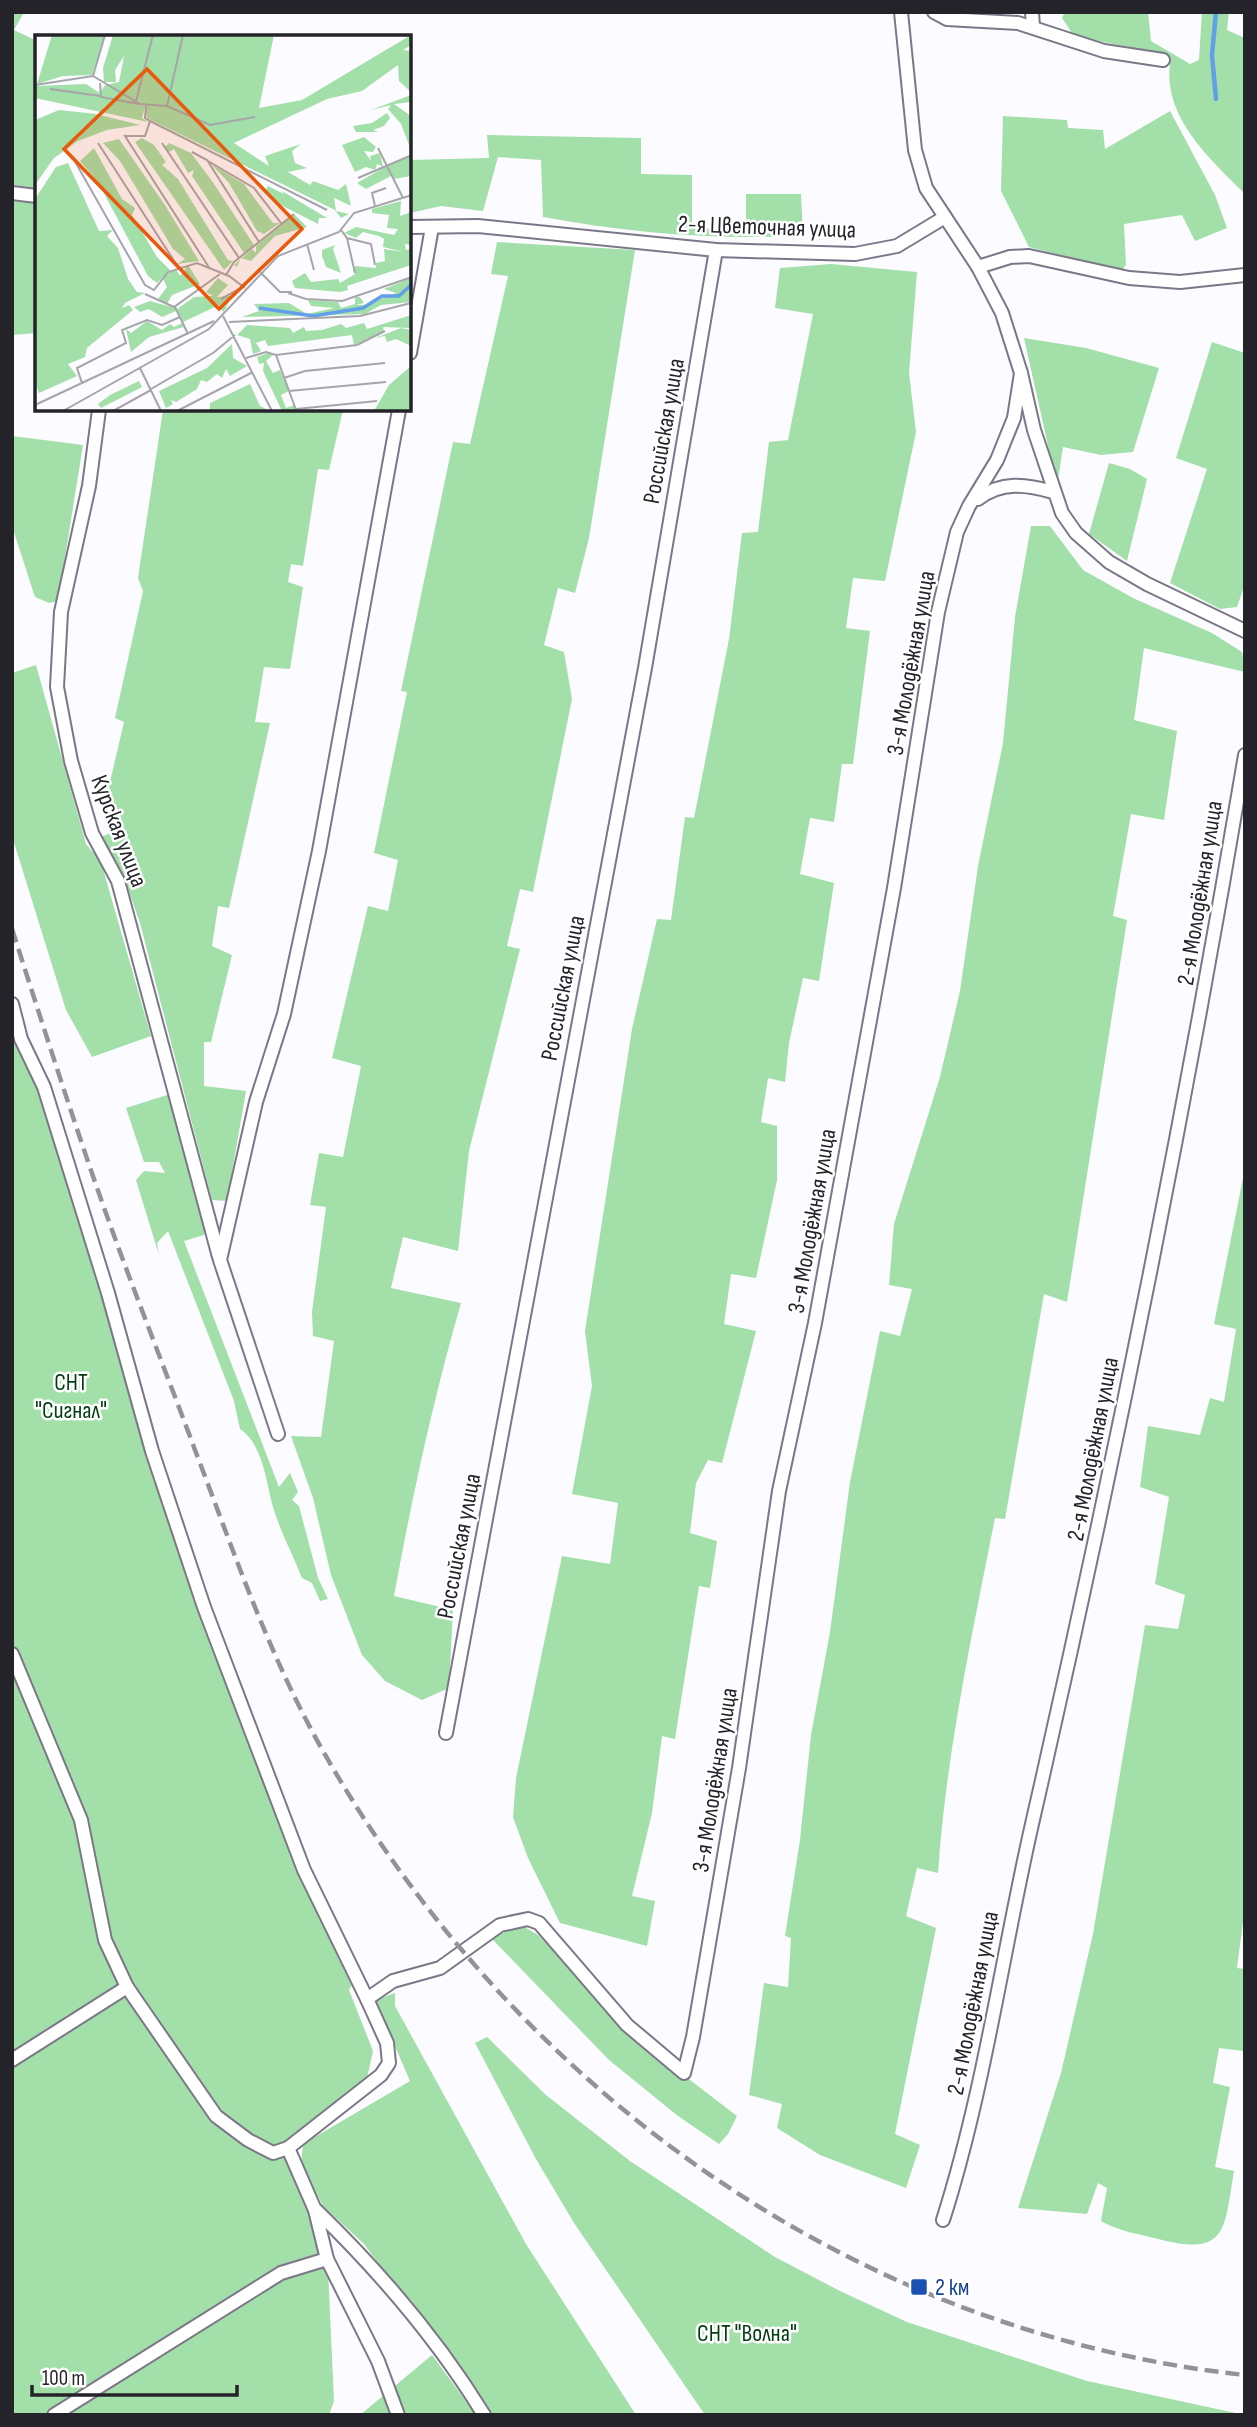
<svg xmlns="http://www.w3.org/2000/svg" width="1257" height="2427" font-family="'Sofia Sans Condensed',sans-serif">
  <rect width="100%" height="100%" fill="#fcfbff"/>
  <g fill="#a3dfa9">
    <path d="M12 12 23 14 14 30 37 41V188L12 185Z"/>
    <path d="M1065 12H1148L1151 41 1190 64 1199 60 1202 12H1229L1227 30 1245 38V194C1209 158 1163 117 1170 63L1153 52 1074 36 1062 18Z"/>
    <path d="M1170 111 1215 195 1227 228 1195 241 1182 215 1124 224 1126 265 1121 271 1029 247 1001 191 1003 116 1067 120 1068 128 1103 130 1105 149Z"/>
    <path d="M487 135 641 138V174L692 175V228L746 230V194H801L803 236C716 240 629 233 543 217L541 160 498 157 483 211 441 206 410 213V160L489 158Z"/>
    <path d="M12 199 37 202V333L12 335Z"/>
    <path d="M497 242 635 250 589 538 575 593 558 588 544 645 564 652 572 699 533 892 520 889 507 946 520 949 469 1151 458 1251 403 1237 391 1288 461 1303C433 1400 412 1497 394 1596L453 1610 449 1688 422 1700 385 1681 362 1655 331 1575 313 1498 291 1436 321 1437 334 1341 313 1336 312 1312 326 1207 310 1205 319 1153 343 1157 361 1066 332 1058 368 906 388 911 398 860 374 853 407 692 401 691 453 442 470 444 508 276 491 274Z"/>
    <path d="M831 264 917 272 909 373 916 432 885 581 853 578 846 628 870 631 853 764H842L834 822 810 818 800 874 834 883 819 981 803 978 789 1043 785 1082 768 1078 761 1122 777 1126V1180L756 1278 731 1274 724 1324 756 1331 722 1463 708 1460 696 1483 690 1533 717 1541 710 1588 699 1586 675 1739 662 1736 652 1813 632 1896 655 1901 647 1946 560 1923 528 1858 513 1817 516 1778 562 1556 610 1564 618 1503 572 1494 592 1386 585 1331 632 1029 657 919 671 920 685 817 694 818 729 639 742 533 758 532 769 442 788 440 813 314 775 308 780 268Z"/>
    <path d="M1024 338 1086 348 1159 368 1133 452 1101 455 1063 447 1057 486Z"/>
    <path d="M1212 342 1245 353V584L1237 607 1220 609 1170 583 1207 469 1176 458Z"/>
    <path d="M163 410H343L329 470 318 469 303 566 291 564 288 582 303 587 290 669 264 667 255 722 270 723 229 908 218 906 212 946 232 955 211 1042H204V1086L246 1091 227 1201 212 1200 140 923 125 880 101 837 118 830 109 786 124 722 115 718 143 591 138 578Z"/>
    <path d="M12 436 83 445 58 601 49 603 35 597 12 526Z"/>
    <path d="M1109 463 1130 469 1147 479 1127 561 1089 534Z"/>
    <path d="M1031 526H1050L1083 570 1133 598 1212 633 1242 652 1245 672 1144 648 1134 720 1177 731 1164 820 1131 814 1113 916 1127 920 1067 1302 1044 1294 1005 1519 995 1518C972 1635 946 1754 938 1873L917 1868 906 1916 936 1928 895 2134 920 2145 906 2188 820 2155 777 2128 782 2104 749 2095 764 1983 788 1987 791 1938 785 1936 800 1840 811 1735 830 1632 850 1482 880 1331 900 1336 912 1289 889 1285 894 1224 940 1077 960 991 978 866 1003 743 1015 617Z"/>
    <path d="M36 665 86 844 101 862 151 1036 92 1057 66 1010 12 836V673Z"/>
    <path d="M12 1022 39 1085 246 1731 318 1914 353 1983 349 1990 373 2051 367 2078 279 2146 310 2207 328 2269 334 2401 329 2415H12Z"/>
    <path d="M170 1094 204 1228V1235L184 1241 279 1487 290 1473 298 1492 292 1500 299 1506 318 1578 328 1599 320 1601 312 1583 302 1578C293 1555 280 1531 273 1507 266 1482 263 1444 240 1429L234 1401 168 1231 157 1243 159 1255 136 1180 144 1171 165 1173 159 1162H144L126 1108Z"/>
    <path d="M1245 1168V1907L1237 1968 1245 1969 1243 2051 1219 2048 1213 2083 1230 2087 1215 2167 1234 2171C1224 2230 1228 2257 1158 2239 1139 2234 1118 2231 1101 2221L1107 2188 1098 2183 1087 2214 1018 2208 1061 2073 1093 1934 1145 1625 1178 1629 1185 1595 1155 1584 1169 1497 1140 1487 1148 1426 1200 1435 1210 1398 1224 1402 1236 1329 1214 1324Z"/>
    <path d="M523 1926 538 1935 660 2057 737 2116 728 2134 719 2144 678 2116 609 2060 492 1939 514 1927Z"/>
    <path d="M395 1993V2006L526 2244 636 2415H490L364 2244 323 2206 301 2164 303 2144 410 2081 375 2000Z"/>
    <path d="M487 2037 546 2095 630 2161 775 2257 840 2291 907 2322 1087 2381 1245 2415H705L574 2223 536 2159 475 2043Z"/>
    <path d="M432 2355 476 2415H360Z"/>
  </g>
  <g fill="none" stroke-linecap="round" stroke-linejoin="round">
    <path stroke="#619fe8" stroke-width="4.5" d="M1216 99 1212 55 1216 12"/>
    <g stroke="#7c7788" stroke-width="16">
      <g id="minor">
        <path d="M901 12 915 150 926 188 978 267 1002 313 1021 373 1034 430 1062 513 1076 533 1109 562 1147 584 1245 631"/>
        <path d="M934 12 947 19 1018 23 1104 51 1163 60"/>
        <path d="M1032 12 1033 27"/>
        <path d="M12 193 37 196"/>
        <path d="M410 227 478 226 716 250 855 254 897 246 945 217"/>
        <path d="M978 267 1010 257 1029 256 1129 278 1180 282 1245 275"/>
        <path d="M410 353 432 227"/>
        <path d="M99 410 89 486 61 612 57 687 71 761 92 833 118 881 219 1257"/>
        <path d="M978 499C1001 481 1026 484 1053 492"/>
        <path d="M12 1004 21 1039 44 1087 108 1293 152 1451 204 1607 304 1870 367 1999"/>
        <path d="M278 1434 220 1260 256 1102 284 1014 319 851 399 410"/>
        <path d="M12 1654 81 1820 105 1940 127 1987 216 2116 248 2140 273 2153 288 2148 381 2075 389 2063 387 2043 367 1999 393 1981 440 1968 500 1925 528 1919 539 1923 627 2025 684 2073 693 2037 739 1768 779 1491 815 1323 894 888 938 612 957 532 969 506 997 460 1014 418 1021 373"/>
        <path d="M446 1733 645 668 716 250"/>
        <path d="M12 2060 127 1987"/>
        <path d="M288 2148 315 2210 327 2259 378 2361 398 2415"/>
        <path d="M316 2210C379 2271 438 2340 484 2415"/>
        <path d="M943 2220C984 2091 1002 1956 1032 1824 1113 1470 1185 1113 1245 755"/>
        <path d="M54 2415 281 2273 327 2259"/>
      </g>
    </g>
    <use href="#minor" stroke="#fff" stroke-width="12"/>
    <path stroke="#949298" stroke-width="4.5" stroke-dasharray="14 7" stroke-linecap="butt" d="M12 929C39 1013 66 1098 95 1182 126 1272 162 1361 195 1450 234 1552 269 1656 323 1751 515 2090 854 2333 1245 2375"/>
  </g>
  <rect fill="#1a4fb4" stroke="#fff" stroke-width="2.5" x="910" y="2278" width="18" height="18" rx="3.5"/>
  <g text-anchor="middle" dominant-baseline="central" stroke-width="5" stroke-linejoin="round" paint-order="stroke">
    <g font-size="24" fill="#25232a" stroke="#fff">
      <text transform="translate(767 227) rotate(2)">2-я Цветочная улица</text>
      <text transform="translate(664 431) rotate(-80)">Российская улица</text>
      <text transform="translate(911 663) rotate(-80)">3-я Молодёжная улица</text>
      <text transform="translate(119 831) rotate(69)">Курская улица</text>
      <text transform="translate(1200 893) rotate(-81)">2-я Молодёжная улица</text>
      <text transform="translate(563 988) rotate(-79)">Российская улица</text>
      <text transform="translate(812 1221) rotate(-80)">3-я Молодёжная улица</text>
      <text transform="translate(1093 1449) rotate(-79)">2-я Молодёжная улица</text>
      <text transform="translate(459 1546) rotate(-79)">Российская улица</text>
      <text transform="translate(715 1780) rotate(-81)">3-я Молодёжная улица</text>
      <text transform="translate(973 2003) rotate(-79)">2-я Молодёжная улица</text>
    </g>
    <g font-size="24" fill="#003d11" stroke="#fff">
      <text x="71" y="1382">СНТ<tspan x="71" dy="28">"Сигнал"</tspan></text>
      <text x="747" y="2333">СНТ "Волна"</text>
    </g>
    <g font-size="24" fill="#164399" stroke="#fff" text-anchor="start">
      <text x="935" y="2287">2 км</text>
    </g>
  </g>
  <g transform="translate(35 35)">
    <rect width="376" height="376" fill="#fcfbff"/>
    <path d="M17 0H70L57 40 28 41 2 49ZM78 0H239L224 73 267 65 376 0V10L368 15 376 16V57L364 46 363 30 327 56 292 64 199 108 234 131 230 121 266 109 257 116 260 128 272 133 253 137 275 150 278 146 303 155 311 149 316 171 287 157 299 163 301 176 314 179 306 183 300 175 112 83 110 72 107 83 113 87 0 63V51L51 49 65 58 70 50 84 47 89 21 80 35 81 47H69L68 33ZM376 60V67L359 69 376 81V115L366 89 353 74 356 70 336 75ZM24 75 61 79 105 90 72 95 43 106 19 123 0 150V85ZM352 78 355 83 349 91 338 95 343 97H321L318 91 337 88ZM329 102 341 112 338 117 329 116 336 126 335 121 345 118 348 132 342 129 340 135 331 132 320 137 307 110ZM107 103 119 110 131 127 127 130 143 144 193 225 198 226 189 235 100 107ZM84 104 130 170 164 226 142 229 150 224 138 214 85 126 68 108ZM134 108 156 118 177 146 219 210 209 218 157 141 159 135 153 138 139 114 134 117 130 112ZM59 113 87 164 100 173 97 180 122 222 135 235 122 248 113 241 63 147 45 126ZM376 120V141L359 144 353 131ZM33 128 64 196 78 195 72 201 83 213 93 244 102 257 110 258 90 268 87 273 99 268 94 270 98 275 52 313 50 322 33 329 42 341 4 358 0 348V164L21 132ZM176 129 209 149 238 188H245L229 199 222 196 194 148ZM352 131 356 141 331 154 322 148ZM233 151 249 159 247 156 292 183H284L283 189 242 168 230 156ZM366 166 365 181 376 177V210L370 209 371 215 376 214V230L312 251 313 255 305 257 260 253 257 246 270 238 276 247 303 244 305 248 320 239V231L341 233V228L350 226 349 214 369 217 348 212 349 204 344 201 328 197 321 203 309 198 321 192 359 200 363 194 352 193 354 180 337 178V174ZM259 179 272 192 240 201 216 226 206 223 202 232 199 230 217 214 221 218V211ZM300 210 298 214 306 238 291 232 287 221V215ZM153 230 165 249 137 260 132 269 123 264 132 252 128 244 132 239 141 234 145 241ZM183 243 193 250 182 262 196 261 192 271 184 266 192 272 188 277 184 270 148 287 142 274 159 262 178 261 171 257ZM376 243V267L346 270 330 279 207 282 224 276 219 269 254 268 272 279 299 273 276 271 273 265 303 267 306 273 320 269V262H325L329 268 321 270H330L361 258 349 254ZM115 266 140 273 141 276 127 282 114 274 105 277 99 272ZM376 280V293L348 292 349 296 319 310 317 300 233 311 230 305 221 308 226 316 218 319 215 304 202 300 212 290 255 293 258 298 269 292 271 296 287 295 306 289 311 293 329 288 332 294ZM112 286 127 295 135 289 139 292 147 288 149 292 114 302 96 317 91 294 96 298ZM366 293 376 295V311L361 304 352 307 350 301 340 303ZM197 309 198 323 212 331 195 341 191 334 187 343 182 339 172 347 166 345 162 354 141 367 136 365 138 369 131 373 124 356 172 333ZM233 318 238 320 231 326 238 338 245 335 254 356 246 360 251 373 259 370 261 376H247L228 336 229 328 224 329 222 322ZM376 331V376H339L354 350ZM104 346 107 352 66 373 63 369 75 360ZM215 349 225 371 235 376H175V368Z" fill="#a3dfa9"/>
    <path fill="none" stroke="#619fe8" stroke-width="3.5" d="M224 273 278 281 328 273 347 261H364L377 249"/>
    <path fill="none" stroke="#a6a5aa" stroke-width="2" d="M58 41 70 0M65 48 66 62 104 69M0 50 58 41 105 69 132 71 175 90 220 82M15 54 65 61M101 66 118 0M111 71 110 83 115 86 110 101H90L175 234M132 71 148 0M115 86 292 175M63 108 143 232M127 108 204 223M343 113 368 163M157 117 172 125 224 207M38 123 110 250 119 255 133 237 162 228 194 241 210 253M173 126 219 153 246 188M323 143 377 120M340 171 337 158 351 153M306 195 312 203 336 209 340 230M312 203 320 238M272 209 279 235M225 237 245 257H257M191 240 199 227 259 179M253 258 271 264 307 266 377 242M110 259 139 272 185 239M186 264 208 252M140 272 153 299M188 281 237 376M194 287 325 281 376 268M241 320 261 375M211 323 231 317 241 320 322 310 350 296M105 333 126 376M249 343 270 336 350 328M47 348 42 333 91 308 87 295 112 285 127 290 145 282M116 354 178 318 200 300M254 356 351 347M0 370 179 286M261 374 342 366M28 376 174 294 243 221 304 197 319 178 377 160M78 376 116 355M142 376 218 337"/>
    <path fill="#e8590c" fill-opacity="0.15" stroke="#e8590c" stroke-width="3.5" d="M112 34 267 194 184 274 29 114Z"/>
    <rect width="376" height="376" fill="none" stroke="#25232a" stroke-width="3.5"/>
  </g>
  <rect width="1257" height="2427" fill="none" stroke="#25232a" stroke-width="28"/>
  <path d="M32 2385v10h205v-10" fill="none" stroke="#25232a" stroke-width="3.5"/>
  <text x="42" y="2385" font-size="21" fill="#25232a" stroke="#ffffff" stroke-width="5" paint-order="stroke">100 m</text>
</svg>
